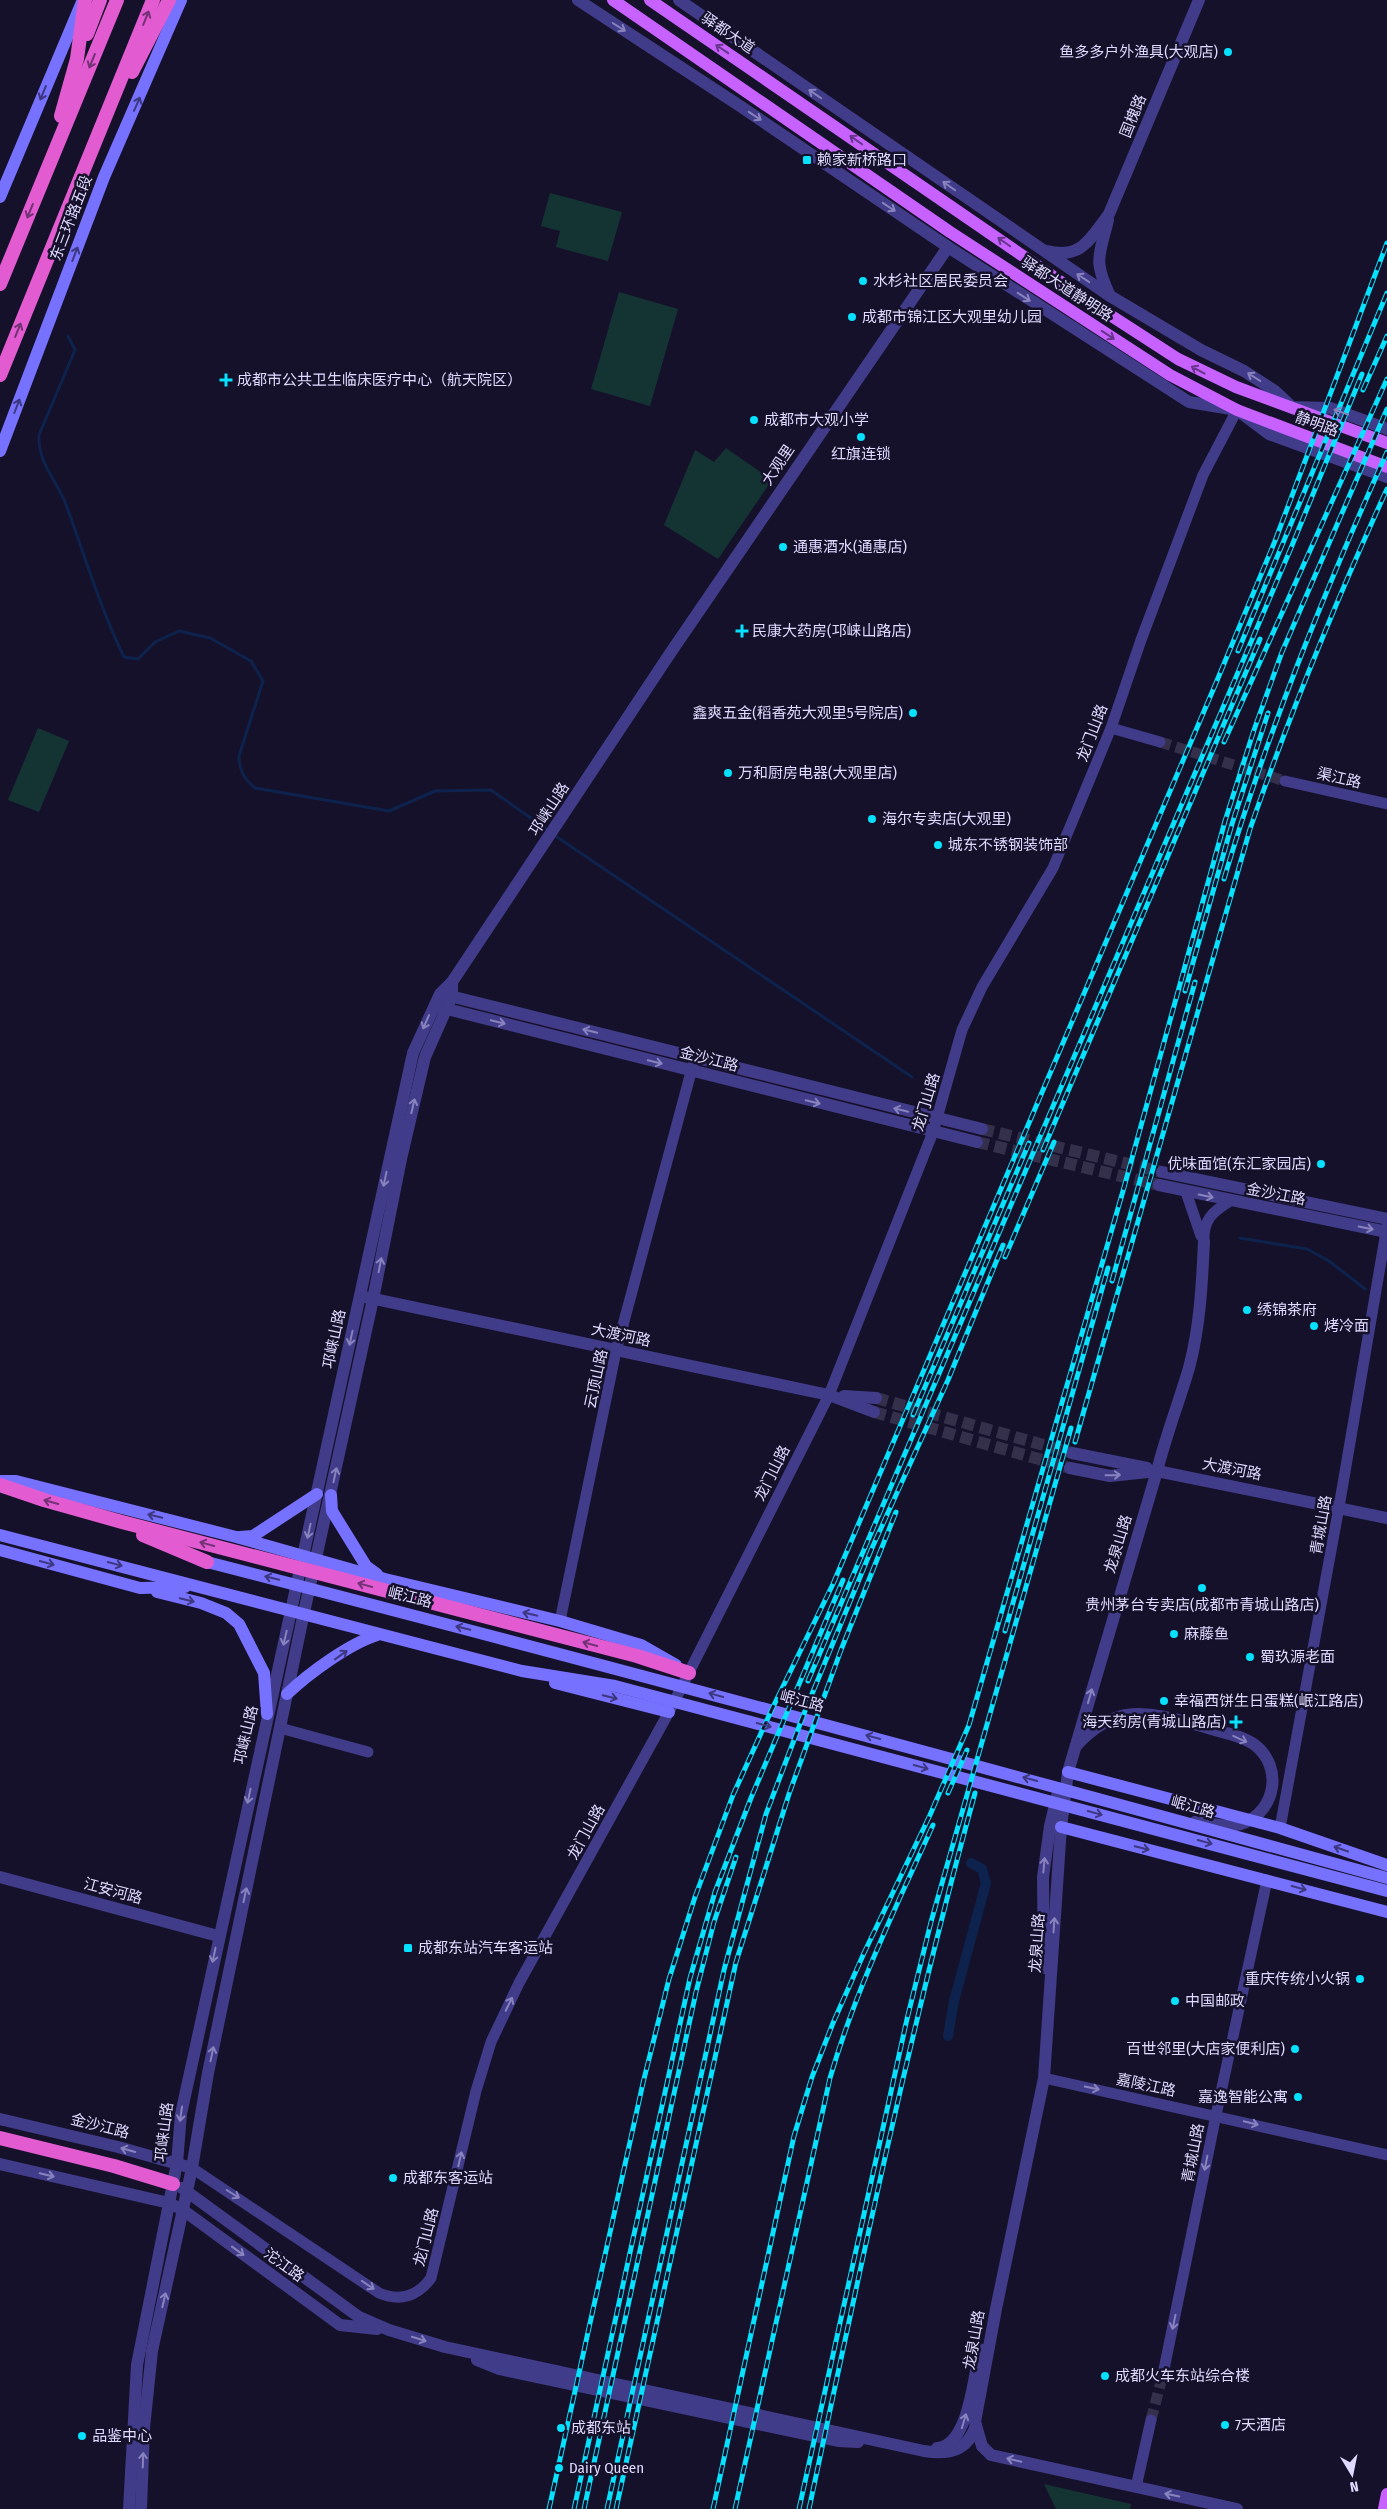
<svg xmlns="http://www.w3.org/2000/svg" width="1387" height="2509" font-family="'Fira Sans Condensed','Noto Sans SC',sans-serif">
  <rect width="100%" height="100%" fill="#16112a"/>
  <g fill="#143434">
    <path d="M550 193 622 212 608 261 556 247 560 231 541 226Z"/>
    <path d="M619 292 678 309 650 406 591 389Z"/>
    <path d="M726 448 772 480 718 559 664 525 695 450 714 462Z"/>
    <path d="M38 728 69 741 39 812 8 800Z"/>
    <path d="M1044 2484 1131 2504 1130 2509H1056Z"/>
  </g>
  <g fill="none" stroke-linecap="round" stroke-linejoin="round">
    <g stroke="#0d234d" stroke-width="3">
      <path d="M68 336 75 350 39 435C38 463 55 478 65 502 84 553 100 608 124 657L138 659 155 642 179 631 210 638 251 661 263 681 239 756C239 770 244 779 255 788L389 811 435 791 491 790 549 831"/>
      <path d="M554 835 912 1077"/>
      <path d="M1240 1238 1307 1249 1329 1261 1365 1289"/>
    </g>
    <path stroke="#0d234d" stroke-width="10" d="M948 2036 954 2001 986 1883 982 1869 971 1863"/>
    <g stroke="#342f4a" stroke-width="11" stroke-dasharray="11 5.5" stroke-linecap="butt">
      <path d="M1160 742 1285 781"/>
      <path d="M1151 2420 1163 2374"/>
    </g>
    <g stroke="#342f4a" stroke-width="12" stroke-dasharray="12 6" stroke-linecap="butt">
      <path d="M982 1129 1162 1172"/>
      <path d="M977 1142 1159 1185"/>
      <path d="M876 1398 1072 1453"/>
      <path d="M874 1412 1070 1468"/>
    </g>
    <g stroke="#403c89" stroke-width="11">
      <path d="M1111 728 1160 742"/>
      <path d="M1285 781 1387 804"/>
      <path d="M1186 1192 1201 1236"/>
      <path d="M1204 1242C1203 1220 1212 1212 1230 1201"/>
      <path d="M560 1621 616 1351 694 1061"/>
      <path d="M280 1728 368 1752"/>
      <path d="M1280 1828 1339 1507 1387 1226"/>
      <path d="M1044 2078 1387 2155"/>
      <path d="M192 2168 379 2293C400 2302 418 2296 431 2278L476 2091 491 2042 519 1983 669 1712 829 1395 933 1132 962 1030 982 987 1053 868 1111 728 1141 640 1203 475 1237 410"/>
      <path d="M1163 2374 1216 2115 1267 1880"/>
      <path d="M1136 2487 1151 2420"/>
    </g>
    <g stroke="#403c89" stroke-width="12">
      <path d="M578 0 740 106 948 247 1189 402 1237 410 1269 434 1387 477"/>
      <path d="M679 0 1110 296 1201 350 1244 371 1275 391 1292 407 1330 408 1387 429"/>
      <path d="M1108 220C1099 257 1093 260 1110 296"/>
      <path d="M1047 251C1081 260 1091 238 1109 214L1199 0"/>
      <path d="M446 995 982 1129"/>
      <path d="M439 1007 977 1142"/>
      <path d="M1162 1172 1387 1219"/>
      <path d="M1159 1185 1387 1232"/>
      <path d="M1204 1242C1202 1284 1200 1327 1189 1368 1179 1402 1166 1435 1157 1471L1068 1772 1061 1827 1044 2078 996 2309 975 2422 982 2446 991 2455 1237 2509"/>
      <path d="M365 1297 829 1395 874 1412"/>
      <path d="M844 1396 876 1398"/>
      <path d="M1072 1453 1147 1468"/>
      <path d="M1070 1468 1110 1476 1157 1471 1387 1518"/>
      <path d="M1076 1746C1117 1700 1152 1713 1205 1727 1220 1732 1242 1735 1255 1745 1283 1767 1276 1810 1244 1823 1230 1829 1210 1823 1195 1822"/>
      <path d="M0 1877 218 1936"/>
      <path d="M1044 1968 1043 1877 1050 1826 1058 1792"/>
      <path d="M0 2119 118 2147 185 2166"/>
      <path d="M0 2164 169 2203 183 2210 340 2325 377 2329"/>
      <path d="M182 2188 359 2317 389 2330 445 2347 924 2451C949 2455 968 2451 976 2425"/>
      <path d="M477 2360 499 2369 838 2441 858 2442"/>
      <path d="M937 2448C969 2446 974 2375 980 2349"/>
      <path d="M129 2509 137 2365 177 2163 181 2114 413 1053 440 994 452 982 671 652 948 247"/>
      <path d="M141 2509 144 2428 152 2351 192 2168 208 2073 303 1617 373 1299 401 1159 425 1057 452 996V982"/>
    </g>
    <g stroke="#7771ff" stroke-width="12">
      <path d="M0 197 82 2"/>
      <path d="M0 451 104 177 181 0"/>
      <path d="M0 1481H16L236 1537 385 1579 560 1621 641 1645 676 1665"/>
      <path d="M331 1495 332 1511 366 1566 377 1574"/>
      <path d="M0 1535 522 1671 615 1686 1387 1891"/>
      <path d="M240 1537 253 1536 317 1494"/>
      <path d="M0 1550 140 1588 185 1587"/>
      <path d="M207 1562C601 1663 994 1770 1387 1878"/>
      <path d="M157 1592 201 1603 226 1613 239 1624 264 1673 267 1714"/>
      <path d="M555 1683 669 1712"/>
      <path d="M287 1694C309 1673 349 1644 377 1635"/>
      <path d="M1068 1772 1280 1828 1387 1865"/>
      <path d="M1061 1827 1387 1912"/>
    </g>
    <g stroke="#c761ff" stroke-width="12">
      <path d="M613 0 950 232 1170 375 1237 410 1387 467"/>
      <path d="M650 0 1093 304 1178 359 1236 387 1387 443"/>
      <path d="M1384 2509 1387 2494"/>
    </g>
    <g stroke="#e35bd1" stroke-width="14">
      <path d="M87 34 100 0"/>
      <path d="M132 72 169 0"/>
      <path d="M61 116 77 59 85 0"/>
      <path d="M0 284 117 0"/>
      <path d="M0 375 153 0"/>
      <path d="M0 1485 44 1500 122 1522 637 1656 689 1673"/>
      <path d="M143 1535 207 1562"/>
      <path d="M0 2138 114 2166 173 2184"/>
    </g>
    <g stroke="#06e1ff" stroke-width="5">
      <g id="rail">
        <path d="M1363 390 1387 336"/>
        <path d="M1238 651 1387 293"/>
        <path d="M1224 742 1387 379"/>
        <path d="M1224 879C1268 730 1324 593 1387 452"/>
        <path d="M1185 991 1232 824 1268 713"/>
        <path d="M1043 1150 1260 639"/>
        <path d="M1005 1257 1054 1142"/>
        <path d="M1112 1281 1195 982"/>
        <path d="M913 1415 1029 1143"/>
        <path d="M1075 1442 1250 829C1290 713 1336 601 1387 489"/>
        <path d="M1005 1631 1108 1268"/>
        <path d="M808 1681 1291 548 1362 374"/>
        <path d="M948 1793 967 1750"/>
        <path d="M549 2509 643 2083 669 1979 695 1897 733 1795 772 1709 833 1584 1216 683 1275 541 1387 243"/>
        <path d="M574 2509 690 1978 715 1892 751 1798 843 1580"/>
        <path d="M584 2509 696 1992 714 1922 736 1857"/>
        <path d="M607 2509 724 1970 766 1814 805 1711 872 1548 948 1380 1003 1245"/>
        <path d="M616 2509 736 1962 789 1794 841 1650 896 1512"/>
        <path d="M713 2509 794 2136 812 2077 833 2023 864 1953 930 1815 969 1725 1123 1191 1225 821 1254 730 1282 652 1387 409"/>
        <path d="M735 2509 830 2078C856 1989 895 1909 933 1825"/>
        <path d="M799 2509 907 2019 931 1922 1071 1428"/>
        <path d="M809 2509C860 2269 910 2030 975 1793"/>
      </g>
    </g>
    <use href="#rail" stroke="#16112a" stroke-width="3" stroke-dasharray="9" stroke-linecap="butt"/>
  </g>
  <defs><path id="oneway-shaft" d="M-6 0H5M1.5-3L5.5 0L1.5 3" fill="none" stroke-width="1.6" stroke-linecap="round" stroke-linejoin="round" transform="scale(1.25)"/></defs>
  <g stroke="#723275">
    <use href="#oneway-shaft" transform="translate(146 18) rotate(-68)"/>
    <use href="#oneway-shaft" transform="translate(92 61) rotate(112)"/>
    <use href="#oneway-shaft" transform="translate(30 211) rotate(112)"/>
    <use href="#oneway-shaft" transform="translate(18 330) rotate(-68)"/>
    <use href="#oneway-shaft" transform="translate(51 1502) rotate(-164)"/>
    <use href="#oneway-shaft" transform="translate(207 1544) rotate(-165)"/>
    <use href="#oneway-shaft" transform="translate(365 1585) rotate(-165)"/>
    <use href="#oneway-shaft" transform="translate(590 1644) rotate(-165)"/>
  </g>
  <g stroke="#8883be">
    <use href="#oneway-shaft" transform="translate(619 27) rotate(32)"/>
    <use href="#oneway-shaft" transform="translate(815 94) rotate(-145)"/>
    <use href="#oneway-shaft" transform="translate(755 116) rotate(34)"/>
    <use href="#oneway-shaft" transform="translate(949 186) rotate(-145)"/>
    <use href="#oneway-shaft" transform="translate(889 207) rotate(34)"/>
    <use href="#oneway-shaft" transform="translate(1083 278) rotate(-146)"/>
    <use href="#oneway-shaft" transform="translate(1024 297) rotate(33)"/>
    <use href="#oneway-shaft" transform="translate(1254 377) rotate(-148)"/>
    <use href="#oneway-shaft" transform="translate(1341 412) rotate(-160)"/>
    <use href="#oneway-shaft" transform="translate(426 1022) rotate(114)"/>
    <use href="#oneway-shaft" transform="translate(498 1022) rotate(14)"/>
    <use href="#oneway-shaft" transform="translate(590 1031) rotate(-166)"/>
    <use href="#oneway-shaft" transform="translate(655 1062) rotate(14)"/>
    <use href="#oneway-shaft" transform="translate(813 1102) rotate(14)"/>
    <use href="#oneway-shaft" transform="translate(413 1106) rotate(-77)"/>
    <use href="#oneway-shaft" transform="translate(901 1110) rotate(-166)"/>
    <use href="#oneway-shaft" transform="translate(385 1179) rotate(102)"/>
    <use href="#oneway-shaft" transform="translate(1206 1196) rotate(12)"/>
    <use href="#oneway-shaft" transform="translate(1366 1228) rotate(11)"/>
    <use href="#oneway-shaft" transform="translate(380 1265) rotate(-79)"/>
    <use href="#oneway-shaft" transform="translate(351 1338) rotate(102)"/>
    <use href="#oneway-shaft" transform="translate(335 1475) rotate(-78)"/>
    <use href="#oneway-shaft" transform="translate(1113 1475) rotate(-1)"/>
    <use href="#oneway-shaft" transform="translate(309 1531) rotate(102)"/>
    <use href="#oneway-shaft" transform="translate(285 1638) rotate(103)"/>
    <use href="#oneway-shaft" transform="translate(1090 1696) rotate(-74)"/>
    <use href="#oneway-shaft" transform="translate(1240 1739) rotate(24)"/>
    <use href="#oneway-shaft" transform="translate(249 1796) rotate(102)"/>
    <use href="#oneway-shaft" transform="translate(1044 1865) rotate(-85)"/>
    <use href="#oneway-shaft" transform="translate(245 1895) rotate(-78)"/>
    <use href="#oneway-shaft" transform="translate(1054 1925) rotate(-86)"/>
    <use href="#oneway-shaft" transform="translate(214 1955) rotate(102)"/>
    <use href="#oneway-shaft" transform="translate(509 2004) rotate(-64)"/>
    <use href="#oneway-shaft" transform="translate(212 2054) rotate(-78)"/>
    <use href="#oneway-shaft" transform="translate(1092 2088) rotate(12)"/>
    <use href="#oneway-shaft" transform="translate(181 2114) rotate(98)"/>
    <use href="#oneway-shaft" transform="translate(1251 2123) rotate(13)"/>
    <use href="#oneway-shaft" transform="translate(128 2150) rotate(-164)"/>
    <use href="#oneway-shaft" transform="translate(460 2159) rotate(-77)"/>
    <use href="#oneway-shaft" transform="translate(1206 2163) rotate(101)"/>
    <use href="#oneway-shaft" transform="translate(47 2175) rotate(13)"/>
    <use href="#oneway-shaft" transform="translate(233 2194) rotate(32)"/>
    <use href="#oneway-shaft" transform="translate(238 2251) rotate(36)"/>
    <use href="#oneway-shaft" transform="translate(368 2285) rotate(34)"/>
    <use href="#oneway-shaft" transform="translate(164 2300) rotate(-77)"/>
    <use href="#oneway-shaft" transform="translate(1174 2322) rotate(102)"/>
    <use href="#oneway-shaft" transform="translate(419 2339) rotate(17)"/>
    <use href="#oneway-shaft" transform="translate(964 2421) rotate(-73)"/>
    <use href="#oneway-shaft" transform="translate(143 2460) rotate(-88)"/>
    <use href="#oneway-shaft" transform="translate(1014 2460) rotate(-167)"/>
    <use href="#oneway-shaft" transform="translate(1172 2495) rotate(-168)"/>
  </g>
  <g stroke="#66358a">
    <use href="#oneway-shaft" transform="translate(722 49) rotate(-146)"/>
    <use href="#oneway-shaft" transform="translate(856 140) rotate(-145)"/>
    <use href="#oneway-shaft" transform="translate(1004 242) rotate(-145)"/>
    <use href="#oneway-shaft" transform="translate(1108 335) rotate(33)"/>
    <use href="#oneway-shaft" transform="translate(1198 370) rotate(-152)"/>
  </g>
  <g stroke="#3d377f">
    <use href="#oneway-shaft" transform="translate(43 93) rotate(112)"/>
    <use href="#oneway-shaft" transform="translate(137 104) rotate(-66)"/>
    <use href="#oneway-shaft" transform="translate(75 254) rotate(-69)"/>
    <use href="#oneway-shaft" transform="translate(17 406) rotate(-69)"/>
    <use href="#oneway-shaft" transform="translate(155 1516) rotate(-166)"/>
    <use href="#oneway-shaft" transform="translate(47 1563) rotate(15)"/>
    <use href="#oneway-shaft" transform="translate(115 1564) rotate(15)"/>
    <use href="#oneway-shaft" transform="translate(272 1578) rotate(-166)"/>
    <use href="#oneway-shaft" transform="translate(187 1600) rotate(14)"/>
    <use href="#oneway-shaft" transform="translate(530 1614) rotate(-167)"/>
    <use href="#oneway-shaft" transform="translate(463 1628) rotate(-166)"/>
    <use href="#oneway-shaft" transform="translate(341 1655) rotate(-36)"/>
    <use href="#oneway-shaft" transform="translate(716 1695) rotate(-165)"/>
    <use href="#oneway-shaft" transform="translate(610 1697) rotate(14)"/>
    <use href="#oneway-shaft" transform="translate(764 1725) rotate(15)"/>
    <use href="#oneway-shaft" transform="translate(873 1737) rotate(-165)"/>
    <use href="#oneway-shaft" transform="translate(921 1767) rotate(15)"/>
    <use href="#oneway-shaft" transform="translate(1030 1779) rotate(-165)"/>
    <use href="#oneway-shaft" transform="translate(1095 1813) rotate(15)"/>
    <use href="#oneway-shaft" transform="translate(1205 1842) rotate(15)"/>
    <use href="#oneway-shaft" transform="translate(1142 1848) rotate(14)"/>
    <use href="#oneway-shaft" transform="translate(1341 1849) rotate(-161)"/>
    <use href="#oneway-shaft" transform="translate(1299 1888) rotate(15)"/>
  </g>
  <g fill="#06e1ff" stroke="#16112a" stroke-width="2">
    <circle cx="1228" cy="52" r="5"/>
    <rect x="802" y="155" width="10" height="10" rx="2.5"/>
    <circle cx="863" cy="281" r="5"/>
    <circle cx="852" cy="317" r="5"/>
    <path d="M223.5 372.5h5v5h5v5h-5v5h-5v-5h-5v-5h5z"/>
    <circle cx="754" cy="420" r="5"/>
    <circle cx="861" cy="437" r="5"/>
    <circle cx="783" cy="547" r="5"/>
    <path d="M739.5 623.5h5v5h5v5h-5v5h-5v-5h-5v-5h5z"/>
    <circle cx="913" cy="713" r="5"/>
    <circle cx="728" cy="773" r="5"/>
    <circle cx="872" cy="819" r="5"/>
    <circle cx="938" cy="845" r="5"/>
    <circle cx="1321" cy="1164" r="5"/>
    <circle cx="1247" cy="1310" r="5"/>
    <circle cx="1314" cy="1326" r="5"/>
    <circle cx="1202" cy="1588" r="5"/>
    <circle cx="1174" cy="1634" r="5"/>
    <circle cx="1250" cy="1657" r="5"/>
    <circle cx="1164" cy="1701" r="5"/>
    <path d="M1233.5 1714.5h5v5h5v5h-5v5h-5v-5h-5v-5h5z"/>
    <rect x="403" y="1943" width="10" height="10" rx="2.5"/>
    <circle cx="1360" cy="1979" r="5"/>
    <circle cx="1175" cy="2001" r="5"/>
    <circle cx="1295" cy="2049" r="5"/>
    <circle cx="1298" cy="2097" r="5"/>
    <circle cx="393" cy="2178" r="5"/>
    <circle cx="1105" cy="2376" r="5"/>
    <circle cx="1225" cy="2425" r="5"/>
    <circle cx="561" cy="2428" r="5"/>
    <circle cx="82" cy="2436" r="5"/>
    <circle cx="559" cy="2468" r="5"/>
  </g>
  <g text-anchor="middle" dominant-baseline="central" stroke-width="5" stroke-linejoin="round" paint-order="stroke">
    <g font-size="15" fill="#dfdaff" stroke="#16112a">
      <text transform="translate(728 33) rotate(34)">驿都大道</text>
      <text transform="translate(1133 116) rotate(-68)">国槐路</text>
      <text transform="translate(71 218) rotate(-69)">东三环路五段</text>
      <text transform="translate(1067 289) rotate(33)">驿都大道静明路</text>
      <text transform="translate(1317 424) rotate(20)">静明路</text>
      <text transform="translate(778 465) rotate(-56)">大观里</text>
      <text transform="translate(1092 733) rotate(-69)">龙门山路</text>
      <text transform="translate(1339 778) rotate(13)">渠江路</text>
      <text transform="translate(549 809) rotate(-57)">邛崃山路</text>
      <text transform="translate(709 1059) rotate(14)">金沙江路</text>
      <text transform="translate(926 1102) rotate(-73)">龙门山路</text>
      <text transform="translate(1276 1194) rotate(11)">金沙江路</text>
      <text transform="translate(621 1335) rotate(12)">大渡河路</text>
      <text transform="translate(334 1339) rotate(-78)">邛崃山路</text>
      <text transform="translate(596 1379) rotate(-78)">云顶山路</text>
      <text transform="translate(1232 1469) rotate(11)">大渡河路</text>
      <text transform="translate(772 1473) rotate(-63)">龙门山路</text>
      <text transform="translate(1321 1525) rotate(-80)">青城山路</text>
      <text transform="translate(1118 1544) rotate(-73)">龙泉山路</text>
      <text transform="translate(410 1597) rotate(14)">岷江路</text>
      <text transform="translate(802 1701) rotate(15)">岷江路</text>
      <text transform="translate(246 1735) rotate(-77)">邛崃山路</text>
      <text transform="translate(1193 1807) rotate(16)">岷江路</text>
      <text transform="translate(586 1832) rotate(-61)">龙门山路</text>
      <text transform="translate(113 1891) rotate(15)">江安河路</text>
      <text transform="translate(1037 1943) rotate(-86)">龙泉山路</text>
      <text transform="translate(1146 2085) rotate(12)">嘉陵江路</text>
      <text transform="translate(100 2126) rotate(14)">金沙江路</text>
      <text transform="translate(164 2132) rotate(-83)">邛崃山路</text>
      <text transform="translate(1193 2153) rotate(-79)">青城山路</text>
      <text transform="translate(426 2237) rotate(-76)">龙门山路</text>
      <text transform="translate(284 2265) rotate(36)">沱江路</text>
      <text transform="translate(974 2340) rotate(-80)">龙泉山路</text>
    </g>
    <g font-size="15" fill="#dfdaff" stroke="#16112a" text-anchor="start">
      <text x="1218" y="52" text-anchor="end">鱼多多户外渔具(大观店)</text>
      <text x="817" y="160">赖家新桥路口</text>
      <text x="873" y="281">水杉社区居民委员会</text>
      <text x="862" y="317">成都市锦江区大观里幼儿园</text>
      <text x="237" y="380">成都市公共卫生临床医疗中心（航天院区）</text>
      <text x="764" y="420">成都市大观小学</text>
      <text x="861" y="454" text-anchor="middle">红旗连锁</text>
      <text x="793" y="547">通惠酒水(通惠店)</text>
      <text x="752" y="631">民康大药房(邛崃山路店)</text>
      <text x="903" y="713" text-anchor="end">鑫爽五金(稻香苑大观里5号院店)</text>
      <text x="738" y="773">万和厨房电器(大观里店)</text>
      <text x="882" y="819">海尔专卖店(大观里)</text>
      <text x="948" y="845">城东不锈钢装饰部</text>
      <text x="1311" y="1164" text-anchor="end">优味面馆(东汇家园店)</text>
      <text x="1257" y="1310">绣锦茶府</text>
      <text x="1324" y="1326">烤冷面</text>
      <text x="1202" y="1605" text-anchor="middle">贵州茅台专卖店(成都市青城山路店)</text>
      <text x="1184" y="1634">麻藤鱼</text>
      <text x="1260" y="1657">蜀玖源老面</text>
      <text x="1174" y="1701">幸福西饼生日蛋糕(岷江路店)</text>
      <text x="1226" y="1722" text-anchor="end">海天药房(青城山路店)</text>
      <text x="418" y="1948">成都东站汽车客运站</text>
      <text x="1350" y="1979" text-anchor="end">重庆传统小火锅</text>
      <text x="1185" y="2001">中国邮政</text>
      <text x="1285" y="2049" text-anchor="end">百世邻里(大店家便利店)</text>
      <text x="1288" y="2097" text-anchor="end">嘉逸智能公寓</text>
      <text x="403" y="2178">成都东客运站</text>
      <text x="1115" y="2376">成都火车东站综合楼</text>
      <text x="1235" y="2425">7天酒店</text>
      <text x="571" y="2428">成都东站</text>
      <text x="92" y="2436">品鉴中心</text>
      <text x="569" y="2468">Dairy Queen</text>
    </g>
  </g>
  <g transform="translate(1352 2474) rotate(170)" stroke="#16112a" stroke-width="4" paint-order="stroke">
  <path d="M0-4L9 19L0 12L-9 19Z" fill="#dfdaff"/>
  <text y="-8" font-size="14" font-weight="bold" text-anchor="middle" fill="#dfdaff">N</text>
  </g>
</svg>
